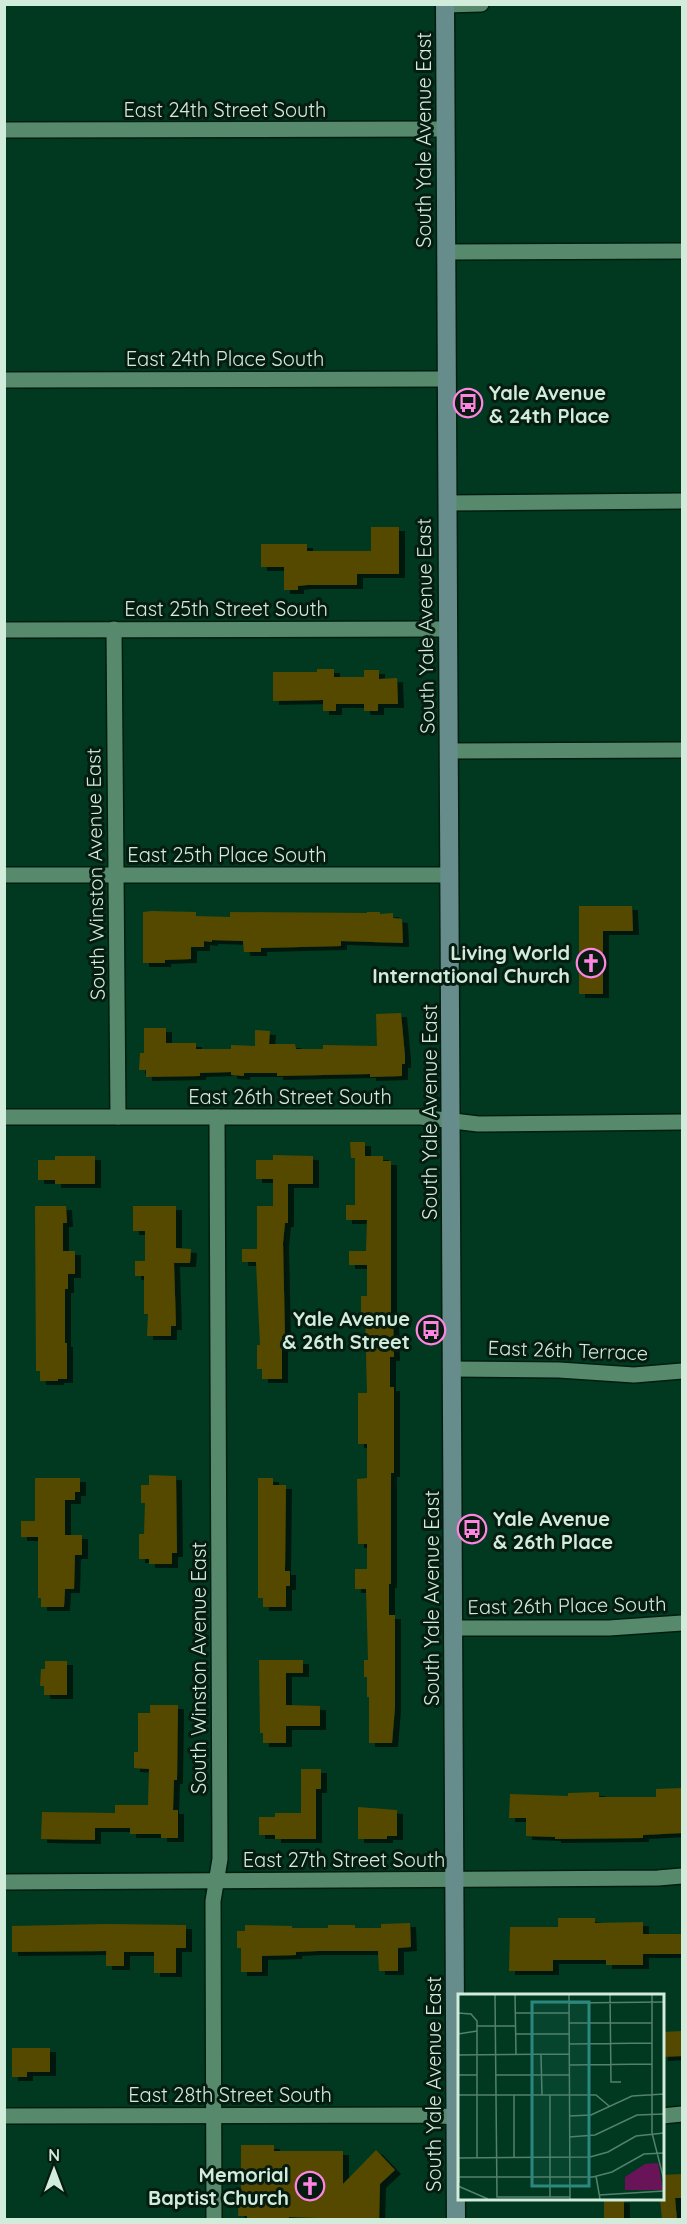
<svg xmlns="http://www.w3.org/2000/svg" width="687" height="2224" font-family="Quicksand,sans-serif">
  <defs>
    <filter id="shadow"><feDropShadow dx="6" dy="4" stdDeviation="0" flood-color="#0009"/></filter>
  </defs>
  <rect width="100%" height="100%" fill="#003920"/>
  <g fill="#554800" filter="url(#shadow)">
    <path d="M371 527H399V574H357V585H307L298 586V590H284V567H261V544H307V551H371Z"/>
    <path d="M317 669H334V677H364V670H379V679L397 678 398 704H378V711H364V704H336V711H323V700L273 701V672H317Z"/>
    <path d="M579 906H632L633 931H603V994H579Z"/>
    <path d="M152 911 196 912V916L230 917V912L367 913V912H380V914L393 913V918L402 919 403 943 341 941V946L261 948V952H244L243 941 212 940V942L204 941V947H191V959L165 960V963H143V912Z"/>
    <path d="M401 1013 405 1056V1064H402V1076L370 1077V1074L277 1076V1073H244V1076L231 1075V1072L200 1073V1076L146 1077V1070H139L140 1053H144V1028H166V1043H196V1049H231V1045L255 1046V1030L270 1031 269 1044H295L296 1049H323V1045L377 1046 376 1014Z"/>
    <path d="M350 1142H365V1156H383V1161H391V1315H393L394 1357H390V1387H394V1473H391V1584H389V1615H395V1707L392 1743H369V1697H367V1677H364V1660H368L366 1589H355V1569H367V1544H358L357 1479 367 1478V1444H358V1393H367L365 1313H361V1296H367V1265H349V1251H366L367 1220H346V1205H355V1158H351Z"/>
    <path d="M273 1155 313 1156V1184H288V1223H285L283 1243 285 1336H282V1379H262V1369H257V1345H260L256 1262H242V1249H257V1206H273V1179H256V1160H273Z"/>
    <path d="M55 1156H95V1184H55V1180H38V1160H55Z"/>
    <path d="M35 1206H66L67 1223H63V1251H75V1274H68V1289H65V1343H67V1379H58V1381H40V1371H36Z"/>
    <path d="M133 1206H176V1248L191 1249 190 1263H174L176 1326H171V1336H147L148 1314H144V1276H135V1261H145V1231H133Z"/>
    <path d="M149 1475 176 1476 177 1553H172V1564H149V1559H139V1534H144L145 1503H141V1485H149Z"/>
    <path d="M35 1478H80V1492H75V1500H65V1535H82V1555H75L74 1589H65L64 1607H41V1598H38V1537H21V1521H35Z"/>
    <path d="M258 1478H273V1485H286L285 1571H290V1586H286V1607H263V1598H258Z"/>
    <path d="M259 1660H303V1673H286V1705L320 1706V1726H286V1743H263V1733H260Z"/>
    <path d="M45 1661H67V1695H44V1686H40L41 1669H45Z"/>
    <path d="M150 1705H178L177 1780H174L173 1810H178V1838H161V1834H130V1828H95V1840L41 1839 42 1812 115 1813V1805H148L149 1769 134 1768V1752H138V1713H150Z"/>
    <path d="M301 1769H321V1789H316V1839H275V1835H259V1817H275V1813H301Z"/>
    <path d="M682 1788V1833L643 1835V1838L555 1839V1837L526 1836V1818H509L510 1794 568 1796V1793L599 1792V1797H656V1789Z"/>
    <path d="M358 1807 397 1810V1836H387V1839H358Z"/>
    <path d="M558 1918H595V1923L643 1922V1934H682V1954H643V1965H606V1960H553V1971H509L510 1927H558Z"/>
    <path d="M410 1923 411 1947 398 1948V1971H379L378 1951H318L296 1952V1955L262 1956V1972H241V1948H237V1931H245V1925L292 1926V1928H328V1925H355V1928H381V1924Z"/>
    <path d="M106 1924 186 1925V1948H176V1973H154V1952H124V1966H106V1951L12 1952V1926Z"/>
    <path d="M682 2031V2056L662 2057V2032Z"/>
    <path d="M12 2048H50V2072H27V2077H12Z"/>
    <path d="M241 2145H274V2151H343V2184L376 2150 395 2170 380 2184 379 2220 289 2217V2220H247V2216H238L239 2194H241Z"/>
    <path d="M682 2174V2198H675L677 2220H662L660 2199H662V2175Z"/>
    <rect x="604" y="2199" width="20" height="21"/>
  </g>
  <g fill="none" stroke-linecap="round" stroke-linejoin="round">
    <g stroke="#021d0f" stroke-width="18">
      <g id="street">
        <path d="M445 5 481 4"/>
        <path d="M4 130 446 129"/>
        <path d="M446 252 682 251"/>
        <path d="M4 380 446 379"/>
        <path d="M447 503 682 501"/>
        <path d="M114 629 118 1117"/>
        <path d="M4 630 448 629"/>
        <path d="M449 751 682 750"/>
        <path d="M4 875H450"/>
        <path d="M4 1117H421L478 1124 682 1122"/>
        <path d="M452 1369 559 1370 634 1375 682 1371"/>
        <path d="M453 1628H609L682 1623"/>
        <path d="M4 1882 658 1878 682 1876"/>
        <path d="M4 2116 421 2115 459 2117"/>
        <path d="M662 2116 682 2114"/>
        <path d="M214 2220 213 1901 220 1859 217 1117"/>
      </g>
    </g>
    <g stroke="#021d0f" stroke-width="21">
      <path id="secondary" d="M445 4 456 2220"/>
    </g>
    <use href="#street" stroke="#578a6c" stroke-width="15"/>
    <use href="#secondary" stroke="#668c8b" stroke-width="18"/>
  </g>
  <defs>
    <g id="bus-ring" transform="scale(1.5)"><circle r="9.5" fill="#071c10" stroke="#fe85e0" stroke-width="1.5"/><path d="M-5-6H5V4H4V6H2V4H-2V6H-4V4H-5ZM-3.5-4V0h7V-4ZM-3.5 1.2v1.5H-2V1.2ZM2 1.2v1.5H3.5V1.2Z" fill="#fe85e0"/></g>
    <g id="church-ring" transform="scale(1.5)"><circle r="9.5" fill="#071c10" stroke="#fe85e0" stroke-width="1.5"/><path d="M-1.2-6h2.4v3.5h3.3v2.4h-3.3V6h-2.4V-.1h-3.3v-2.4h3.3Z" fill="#fe85e0"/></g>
  </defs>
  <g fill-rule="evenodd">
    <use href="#bus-ring" x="468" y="403"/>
    <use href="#church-ring" x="591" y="963"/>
    <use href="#bus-ring" x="431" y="1330"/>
    <use href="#bus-ring" x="472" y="1529"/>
    <use href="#church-ring" x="310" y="2186"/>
  </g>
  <g text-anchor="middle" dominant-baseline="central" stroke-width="6" stroke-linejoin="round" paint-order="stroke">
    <g font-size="20" fill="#d1ecdb" stroke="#071c10">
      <text x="225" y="109">East 24th Street South</text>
      <text transform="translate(423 140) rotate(-90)">South Yale Avenue East</text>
      <text x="225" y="358">East 24th Place South</text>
      <text x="226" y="608">East 25th Street South</text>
      <text transform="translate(425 626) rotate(-91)">South Yale Avenue East</text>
      <text x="227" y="854">East 25th Place South</text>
      <text transform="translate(95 874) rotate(-91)">South Winston Avenue East</text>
      <text x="290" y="1096">East 26th Street South</text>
      <text transform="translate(429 1112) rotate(-90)">South Yale Avenue East</text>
      <text transform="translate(568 1350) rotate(2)">East 26th Terrace</text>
      <text transform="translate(431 1598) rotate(-90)">South Yale Avenue East</text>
      <text transform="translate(567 1605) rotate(-1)">East 26th Place South</text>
      <text transform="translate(198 1668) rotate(-90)">South Winston Avenue East</text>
      <text x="344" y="1859">East 27th Street South</text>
      <text transform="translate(433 2084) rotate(-90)">South Yale Avenue East</text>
      <text x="230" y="2094">East 28th Street South</text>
    </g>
    <g font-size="20" font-weight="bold" fill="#d1ecdb" stroke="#071c10" text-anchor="end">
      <text x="489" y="392" text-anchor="start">Yale Avenue<tspan x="489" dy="23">&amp; 24th Place</tspan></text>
      <text x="570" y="952">Living World<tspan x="570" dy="23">International Church</tspan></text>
      <text x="410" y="1318">Yale Avenue<tspan x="410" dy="23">&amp; 26th Street</tspan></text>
      <text x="493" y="1518" text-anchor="start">Yale Avenue<tspan x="493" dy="23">&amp; 26th Place</tspan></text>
      <text x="289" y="2174">Memorial<tspan x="289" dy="23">Baptist Church</tspan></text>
    </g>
  </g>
  <g transform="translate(458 1994)">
    <rect width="206" height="206" fill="#003920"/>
    <path d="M200 169 205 196H167V183L187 170Z" fill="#691459"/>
    <path fill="none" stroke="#54816b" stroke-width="1.5" d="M37 0 39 203H112M57 0 58 61M111 0 112 205M152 0 153 88H163M194 0V139L206 186M111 9 206 8M0 19 13 20 19 27V164M57 19H111M111 29H194M19 32H57M0 40 19 37M57 40H111M112 50 194 49M0 61 111 60M83 61 84 101M111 71 194 70M0 81H19M38 81H111M0 101H138L151 112M56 101V164M74 101V164M0 118 1 189M111 122 133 121 174 102 206 100M111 143 137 141 179 121 206 120M0 164 132 163 150 158 178 142 206 139M138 182 142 205M1 183H135L154 178 186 160 206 159M0 192 30 205M141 201 206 197M92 203V101"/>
    <path fill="#2c887e" fill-opacity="0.15" stroke="#2c887e" stroke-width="3" d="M74 8H131V192H74Z"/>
    <rect width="206" height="206" fill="none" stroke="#d1ecdb" stroke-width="3"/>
  </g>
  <rect width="687" height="2224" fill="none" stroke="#d1ecdb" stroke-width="12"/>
  <g transform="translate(54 2170)" stroke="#071c10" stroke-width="4.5" paint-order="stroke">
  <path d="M0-4.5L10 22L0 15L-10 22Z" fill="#d1ecdb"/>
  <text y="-9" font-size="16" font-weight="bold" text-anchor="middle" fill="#d1ecdb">N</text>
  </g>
</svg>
